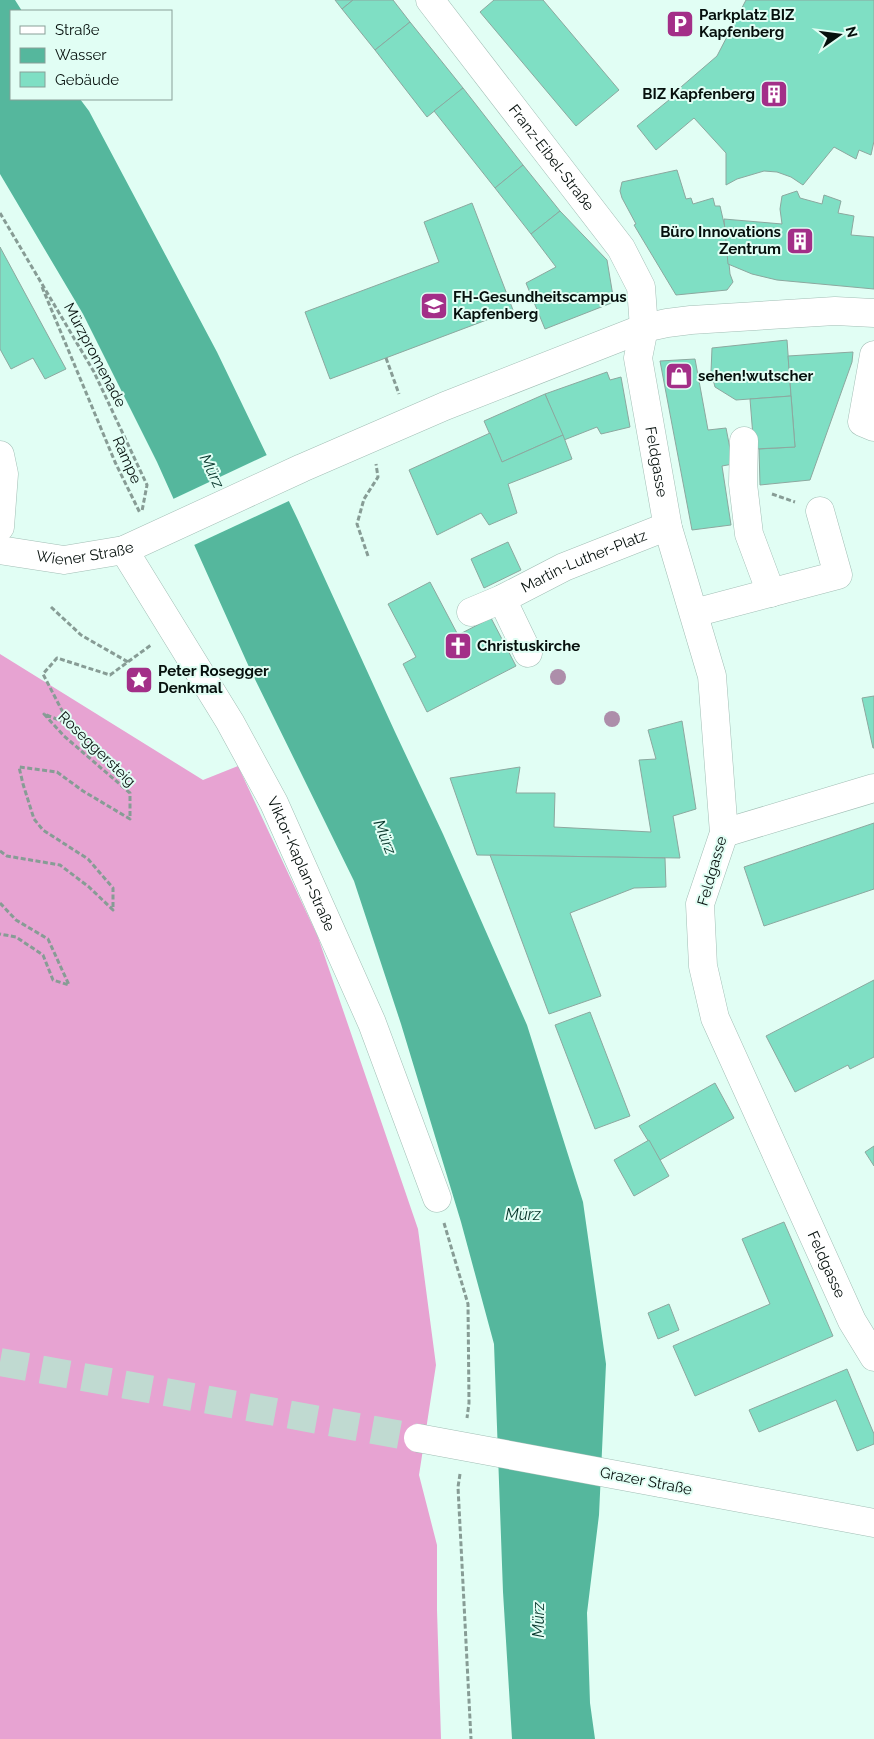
<svg xmlns="http://www.w3.org/2000/svg" width="874" height="1739" font-family="Raleway,sans-serif">
  <rect width="100%" height="100%" fill="#e1fef4"/>
  <path fill="#e7a3d2" d="M0 654 203 780 238 766 318 937 418 1229 436 1365 419 1475 437 1545V1610L441 1739H0Z"/>
  <path fill="#55b79d" d="M0 0H15L22 11H11V99H80L89 111 217 352 298 520 395 732 443 834 527 1025 583 1202 606 1364 599 1515 587 1613 590 1703 595 1739H512L503 1592 494 1344 461 1222 401 1024 354 881 249 667 157 462 83 314 0 174Z"/>
  <path fill="#e1fef4" d="M269 454 291 500 192 546 171 500Z"/>
  <g fill="#7fdfc4" stroke="#8ca89f">
    <path d="M335 0H353L342 9Z"/>
    <path d="M353 0H393L410 22 375 50 342 9Z"/>
    <path d="M494 0H543L619 90 576 126 480 12Z"/>
    <path d="M746 0H874V141L871 155 859 150 856 159 834 147 803 185 791 177 777 172 764 171 737 179 726 185V153L694 118 656 150 637 126 675 95 674 93 717 56Z"/>
    <path d="M410 22 463 88 427 117 375 50Z"/>
    <path d="M463 88 523 165 495 188 434 111Z"/>
    <path d="M523 165 560 211 531 234 495 188Z"/>
    <path d="M677 170 686 199 691 198 693 204 713 198 715 206H720L726 232 730 274 733 282 727 290 676 295 634 225 636 224 622 198 620 191 622 182Z"/>
    <path d="M797 191 800 198 822 204 824 195 841 201 838 213 854 216 851 235 874 237V289L777 280 752 274 728 264 724 219 782 224 780 209 782 196Z"/>
    <path d="M472 203 513 310 330 379 305 312 439 262 424 222Z"/>
    <path d="M560 211 607 260 614 302 545 329 526 283 556 267 531 234Z"/>
    <path d="M0 247 66 369 45 379 33 358 11 369 0 349Z"/>
    <path d="M787 340 791 396 736 400 715 387 711 372 712 348Z"/>
    <path d="M853 352 852 362 810 480 760 485 759 449 795 447 788 356Z"/>
    <path d="M695 359 708 430 726 428 733 464 722 466 731 525 692 530 660 361Z"/>
    <path d="M607 372 610 380 621 377 630 427 601 434 597 427 564 440 545 394Z"/>
    <path d="M545 394 563 435 502 462 484 421Z"/>
    <path d="M791 396 795 447 754 449 750 399Z"/>
    <path d="M490 433 502 462 563 435 572 459 508 484 517 513 489 525 481 513 437 535 409 470Z"/>
    <path d="M508 542 521 570 484 588 471 559Z"/>
    <path d="M430 582 458 635 491 618 516 666 427 712 403 664 416 657 388 604Z"/>
    <path d="M874 696V748H873L862 698Z"/>
    <path d="M682 721 696 809 673 816 680 858 477 855 450 778 520 767 516 793H555L554 827 651 832 639 760 656 759 648 730Z"/>
    <path d="M874 823V889L764 926 744 867Z"/>
    <path d="M490 855 665 858 666 887 634 888 570 913 601 996 549 1014Z"/>
    <path d="M874 980V1057L850 1069 848 1065 795 1092 766 1036Z"/>
    <path d="M590 1012 630 1116 595 1129 555 1025Z"/>
    <path d="M715 1083 734 1118 660 1160 639 1126Z"/>
    <path d="M649 1140 669 1176 634 1196 614 1160Z"/>
    <path d="M874 1146V1166L865 1152Z"/>
    <path d="M784 1222 833 1336 695 1396 673 1346 770 1304 742 1239Z"/>
    <path d="M669 1304 679 1330 658 1339 648 1313Z"/>
    <path d="M847 1369 874 1434V1444L857 1451 836 1400 759 1432 749 1410Z"/>
  </g>
  <g fill="none" stroke-linecap="round" stroke-linejoin="round">
    <path stroke="#c0dad1" stroke-width="28" stroke-dasharray="28 14" stroke-linecap="butt" d="M0 1362 418 1438"/>
    <g stroke="#a2beb5" stroke-width="29">
      <g id="minor">
        <path id="s1" d="M430 0 621 248 641 287 644 328 638 358 668 528 712 676 724 833 700 904 703 966 715 1018 852 1321 874 1357"/>
        <path d="M874 355 862 422 874 427"/>
        <path d="M744 441 743 484 749 534 771 593"/>
        <path d="M0 455 4 474 0 527"/>
        <path id="s2" d="M0 550 64 560 124 550 302 468 445 406 644 328 667 323 691 320 835 311 874 313"/>
        <path id="s3" d="M124 550 230 722 274 803 372 1023 437 1198"/>
        <path d="M502 599 528 653"/>
        <path id="s4" d="M471 612 502 599 564 567 658 530 668 528"/>
        <path d="M694 613 838 575 820 511"/>
        <path d="M724 833 874 788"/>
      </g>
    </g>
    <g stroke="#a2beb5" stroke-width="29">
      <path id="highway" d="M660 1483 874 1523"/>
    </g>
    <g stroke="#879c95" stroke-width="3" stroke-dasharray="5 2.5" stroke-linecap="butt">
      <path d="M0 213 94 372 147 485 142 511"/>
      <path d="M42 287 115 462 140 513"/>
      <path d="M386 358 399 394"/>
      <path d="M772 494 795 502"/>
      <path d="M368 556 357 524 364 499 378 477 376 464"/>
      <path d="M51 607 81 635 128 662"/>
      <path d="M0 851 7 856 60 865 89 887 113 910V888L88 859 43 830 34 819 23 784 19 767 57 772 83 791 130 819V793L64 736 44 714 69 724 43 674 57 658 110 675 151 645"/>
      <path d="M0 903 16 920 48 939 69 985 53 980 43 955 16 937 0 934"/>
      <path d="M444 1223 468 1304 469 1403 467 1418"/>
      <path d="M460 1474 458 1487 471 1739"/>
    </g>
    <use href="#minor" stroke="#fff" stroke-width="28"/>
    <use href="#highway" stroke="#fff" stroke-width="28"/>
    <g stroke="#a2beb5" stroke-width="29" stroke-linecap="butt">
      <path id="highway-bridge" d="M418 1438 660 1483"/>
    </g>
    <use href="#highway-bridge" stroke="#fff" stroke-width="28"/>
  </g>
  <g fill="#ad8eaa">
    <circle cx="558" cy="677" r="8"/>
    <circle cx="612" cy="719" r="8"/>
  </g>
  <defs>
    <g id="parking-square" transform="scale(1.4375)"><rect x="-9" y="-9" width="18" height="18" rx="4" fill="#a32f88" stroke="#e1fef4"/><path d="M-3.5-5.5H1a3.5 3.5 0 0 1 0 7H-1V5.5H-3.5ZM-1-3.4V-.6H.8a1.4 1.4 0 0 0 0-2.8Z" fill="#fff"/></g>
    <g id="building-square" transform="scale(1.4375)"><rect x="-9" y="-9" width="18" height="18" rx="4" fill="#a32f88" stroke="#e1fef4"/><path d="M-4-6H4V6H1V3H-1V6H-4ZM-2.5-4.3h1.7v1.8h-1.7ZM.8-4.3h1.7v1.8H.8ZM-2.5-1h1.7V.8h-1.7ZM.8-1h1.7V.8H.8Z" fill="#fff"/></g>
    <g id="university-square" transform="scale(1.4375)"><rect x="-9" y="-9" width="18" height="18" rx="4" fill="#a32f88" stroke="#e1fef4"/><path d="M0-5L7-2L0 1L-7-2ZM-4 1L0 2.5L4 1V4Q0 6-4 4Z" fill="#fff"/></g>
    <g id="shop-square" transform="scale(1.4375)"><rect x="-9" y="-9" width="18" height="18" rx="4" fill="#a32f88" stroke="#e1fef4"/><path d="M-5-2.5h2.3a2.7 3.5 0 0 1 5.4 0H5L5.5 6h-11ZM-1.5-2.5h3a1.5 2.3 0 0 0-3 0Z" fill="#fff"/></g>
    <g id="church-square" transform="scale(1.4375)"><rect x="-9" y="-9" width="18" height="18" rx="4" fill="#a32f88" stroke="#e1fef4"/><path d="M-1.2-6h2.4v3.5h3.3v2.4h-3.3V6h-2.4V-.1h-3.3v-2.4h3.3Z" fill="#fff"/></g>
    <g id="sight-square" transform="scale(1.4375)"><rect x="-9" y="-9" width="18" height="18" rx="4" fill="#a32f88" stroke="#e1fef4"/><path d="M0-6L1.8-2.2L6-1.7L2.9 1.2L3.7 5.4L0 3.3L-3.7 5.4L-2.9 1.2L-6-1.7L-1.8-2.2Z" fill="#fff"/></g>
  </defs>
  <g fill-rule="evenodd">
    <use href="#parking-square" x="680" y="24"/>
    <use href="#building-square" x="774" y="94"/>
    <use href="#building-square" x="800" y="241"/>
    <use href="#university-square" x="434" y="306"/>
    <use href="#shop-square" x="679" y="376"/>
    <use href="#church-square" x="458" y="646"/>
    <use href="#sight-square" x="139" y="680"/>
  </g>
  <g text-anchor="middle" dominant-baseline="central" stroke-width="4" stroke-linejoin="round" paint-order="stroke">
    <g font-size="15" font-weight="bold" fill="#06100d" stroke="#e1fef4" text-anchor="start">
      <text x="699" y="15">Parkplatz BIZ<tspan x="699" dy="17">Kapfenberg</tspan></text>
      <text x="755" y="94" text-anchor="end">BIZ Kapfenberg</text>
      <text x="781" y="232" text-anchor="end">Büro Innovations<tspan x="781" dy="17">Zentrum</tspan></text>
      <text x="453" y="297">FH-Gesundheitscampus<tspan x="453" dy="17">Kapfenberg</tspan></text>
      <text x="698" y="376">sehen!wutscher</text>
      <text x="477" y="646">Christuskirche</text>
      <text x="158" y="671">Peter Rosegger<tspan x="158" dy="17">Denkmal</tspan></text>
    </g>
    <g font-size="15" fill="#06100d" stroke="#e1fef4">
      <text stroke="none"><textPath href="#s1" startOffset="199">Franz-Eibel-Straße</textPath></text>
      <text transform="translate(95 355) rotate(62)">Mürzpromenade</text>
      <text transform="translate(127 460) rotate(66)">Rampe</text>
      <text stroke="none"><textPath href="#s1" startOffset="534">Feldgasse</textPath></text>
      <text stroke="none"><textPath href="#s2" startOffset="86">Wiener Straße</textPath></text>
      <text stroke="none"><textPath href="#s4" startOffset="124">Martin-Luther-Platz</textPath></text>
      <text transform="translate(97 749) rotate(44)">Roseggersteig</text>
      <text stroke="none"><textPath href="#s3" startOffset="361">Viktor-Kaplan-Straße</textPath></text>
      <text transform="translate(712 871) rotate(-74)">Feldgasse</text>
      <text stroke="none"><textPath href="#s1" startOffset="1374">Feldgasse</textPath></text>
      <text transform="translate(646 1481) rotate(11)">Grazer Straße</text>
    </g>
    <g font-size="16" font-style="italic" fill="#06352a" stroke="#e1fef4">
      <text transform="translate(212 471) rotate(64)">Mürz</text>
      <text transform="translate(385 837) rotate(68)">Mürz</text>
      <text x="523" y="1214">Mürz</text>
      <text transform="translate(538 1620) rotate(-90)">Mürz</text>
    </g>
  </g>
  <rect x="10" y="10" width="162" height="90" fill="#e1fef4" stroke="#899f98"/>
  <rect x="20" y="26" width="25" height="8" fill="#ffffff" stroke="#899f98"/>
  <text x="55" y="35" font-size="15" fill="#06100d">Straße</text>
  <rect x="20" y="48" width="25" height="15" fill="#55b79d" stroke="#899f98"/>
  <text x="55" y="60" font-size="15" fill="#06100d">Wasser</text>
  <rect x="20" y="72" width="25" height="15" fill="#7fdfc4" stroke="#899f98"/>
  <text x="55" y="85" font-size="15" fill="#06100d">Gebäude</text>
  <g transform="translate(839 35) rotate(76)" stroke="#e1fef4" stroke-width="4" paint-order="stroke">
  <path d="M0-4L9 19L0 12L-9 19Z" fill="#06100d"/>
  <text y="-8" font-size="14" font-weight="bold" text-anchor="middle" fill="#06100d">N</text>
  </g>
</svg>
